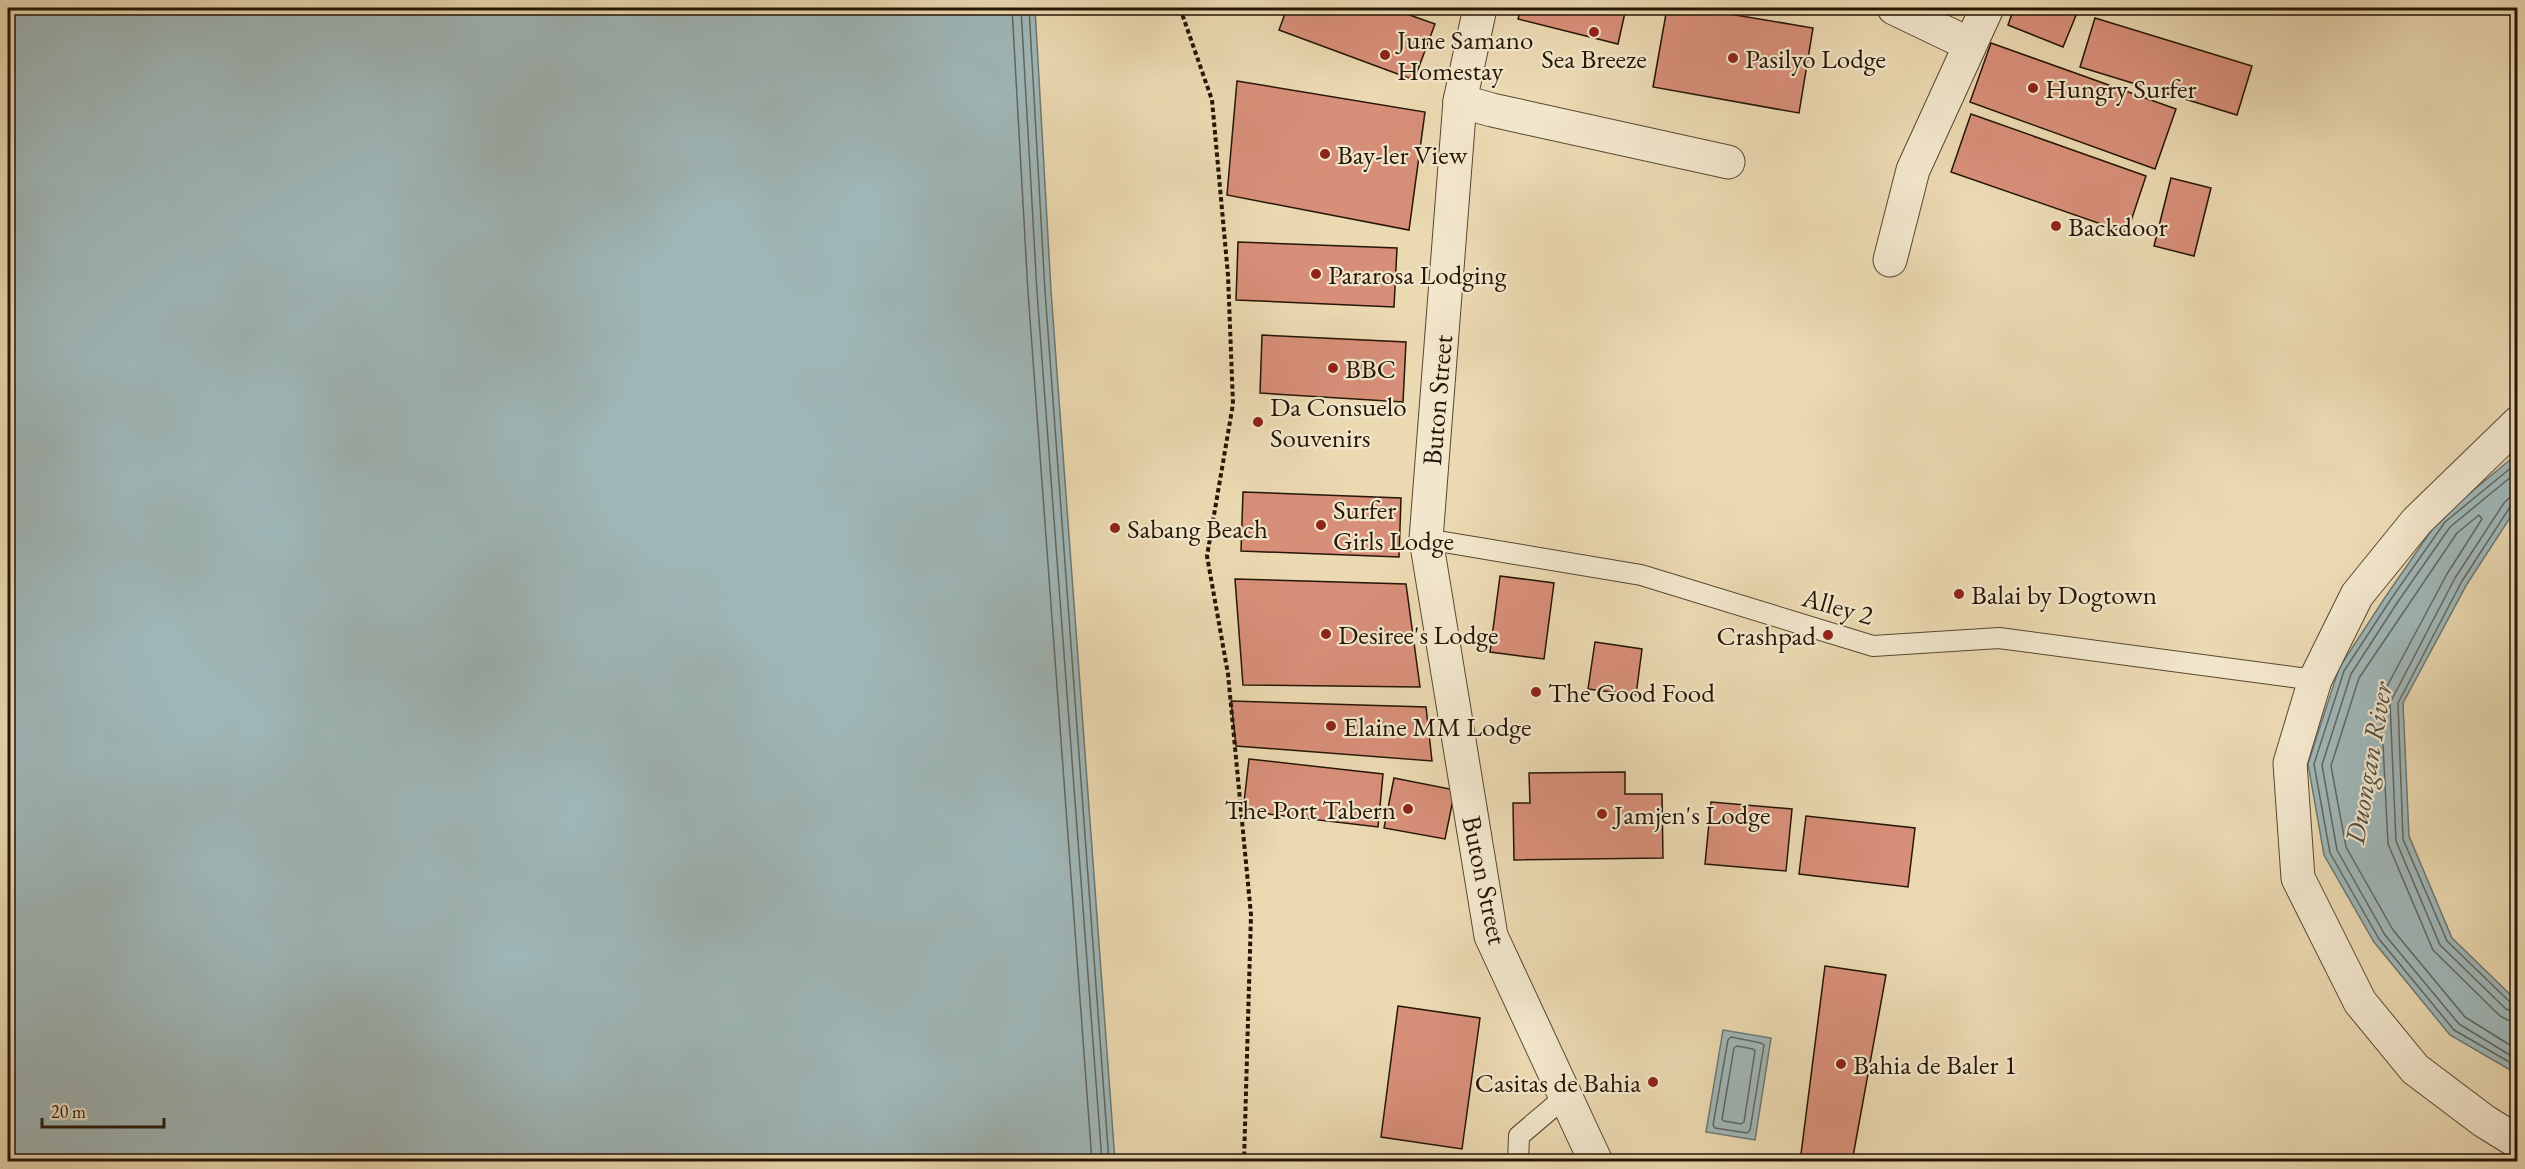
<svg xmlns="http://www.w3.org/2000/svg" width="2525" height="1169" font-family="'EB Garamond',serif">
  <rect width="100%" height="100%" fill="#ebd9b1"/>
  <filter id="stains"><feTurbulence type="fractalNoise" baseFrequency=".00333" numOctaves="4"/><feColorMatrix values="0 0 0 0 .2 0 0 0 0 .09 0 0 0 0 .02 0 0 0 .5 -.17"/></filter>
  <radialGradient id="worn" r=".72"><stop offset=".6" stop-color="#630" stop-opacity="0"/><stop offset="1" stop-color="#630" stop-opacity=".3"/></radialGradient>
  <g fill="#9fb7b8" stroke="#6e7771" stroke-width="1.5">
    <path d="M8 8H1035L1051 291 1115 1161H8Z"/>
    <path d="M2517 454V507L2467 584 2403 703 2409 836 2452 938 2517 1001V1074L2450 1035 2374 942 2324 855 2308 764 2339 668 2386 596 2440 518Z"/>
    <path d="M1723 1030 1771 1038 1755 1140 1706 1132Z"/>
  </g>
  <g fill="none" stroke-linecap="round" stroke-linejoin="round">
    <g stroke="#62665f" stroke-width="1.5">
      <path d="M1012 8 1028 292 1092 1162"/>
      <path d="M1021 8 1037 292 1102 1162"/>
      <path d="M1029 8 1045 291 1109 1162"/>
      <path d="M2518 462 2445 522 2391 599 2344 671 2314 764 2330 853 2379 939 2454 1030 2518 1067"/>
      <path d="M2518 471 2450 527 2397 603 2351 674 2322 765 2337 850 2385 935 2459 1024 2518 1060"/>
      <path d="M2518 497 2509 498 2504 503 2455 578 2390 703 2396 841 2440 945 2506 1009 2518 1013"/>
      <path d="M2518 504 2510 507 2462 581 2398 703 2403 839 2447 941 2511 1003 2518 1005"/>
      <path d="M2518 1022 2508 1020 2500 1016 2433 950 2388 844 2381 704 2384 692 2447 574 2482 519 2479 515 2457 533 2359 678 2331 766 2346 847 2393 930 2465 1017 2518 1050"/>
      <path d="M1731 1037 1761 1043 1764 1045 1750 1130 1747 1133 1715 1128 1713 1125 1728 1040Z"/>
      <path d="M1737 1046 1753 1049 1755 1051 1744 1122 1741 1124 1724 1121 1722 1119 1734 1048Z"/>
    </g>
  </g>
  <g fill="#d88f79" stroke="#251606" stroke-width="1.5">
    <path d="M1287 8H1390L1435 24 1414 80 1279 30Z"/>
    <path d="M1521 8H1626L1618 44 1518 19Z"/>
    <path d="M1667 8H1694L1813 28 1799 113 1653 87Z"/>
    <path d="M2014 8H2079L2063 47 2008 25Z"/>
    <path d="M2095 18 2252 66 2237 115 2080 67Z"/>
    <path d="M1991 43 2176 109 2155 169 1970 102Z"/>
    <path d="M1237 81 1425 112 1409 230 1227 195Z"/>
    <path d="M1971 114 2146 176 2127 233 1951 172Z"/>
    <path d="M2171 178 2211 188 2194 256 2154 246Z"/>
    <path d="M1238 242 1397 248 1394 307 1236 300Z"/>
    <path d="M1262 335 1406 342 1403 402 1260 393Z"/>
    <path d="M1243 492 1401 498 1399 557 1241 551Z"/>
    <path d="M1500 576 1554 583 1544 659 1490 652Z"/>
    <path d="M1235 579 1406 584 1420 687 1243 685Z"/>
    <path d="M1595 642 1642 649 1636 695 1588 689Z"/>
    <path d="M1231 701 1426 707 1432 761 1236 746Z"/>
    <path d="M1249 759 1383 774 1378 827 1243 811Z"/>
    <path d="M1625 772V794H1662L1663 858 1514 860 1513 803H1530L1529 773Z"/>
    <path d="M1394 778 1455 790 1445 839 1384 828Z"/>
    <path d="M1711 802 1792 809 1786 871 1705 864Z"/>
    <path d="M1806 816 1915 828 1908 887 1799 874Z"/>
    <path d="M1825 966 1886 975 1852 1162H1790L1801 1154Z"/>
    <path d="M1398 1006 1480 1018 1462 1149 1381 1137Z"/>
  </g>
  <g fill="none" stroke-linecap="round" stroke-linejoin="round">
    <g stroke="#564731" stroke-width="22">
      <g id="service">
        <path d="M1426 539 1641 575 1873 646 1999 638 2315 680"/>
        <path d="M1518 1162 1519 1136 1566 1096"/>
      </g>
    </g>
    <g stroke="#564731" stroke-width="35">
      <g id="minor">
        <path d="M1480 8 1460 101 1426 539 1491 936 1596 1162"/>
        <path d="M1894 8 1969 44"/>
        <path d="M1460 101 1492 110 1728 162"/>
        <path d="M1890 260 1913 170 1987 8"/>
        <path d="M2518 423 2417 521 2357 595 2315 680 2290 763 2298 878 2360 1002 2415 1069 2484 1121 2518 1142"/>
      </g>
    </g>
    <path stroke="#251606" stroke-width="4" stroke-dasharray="4.5 3" stroke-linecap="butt" d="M1180 8 1212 100 1228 275 1233 404 1207 556 1228 674 1251 915 1244 1162"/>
    <use href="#service" stroke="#f2e6cc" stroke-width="20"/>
    <use href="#minor" stroke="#f2e6cc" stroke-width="33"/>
  </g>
  <g fill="#8f2418" stroke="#f2e6cc" stroke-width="2">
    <circle cx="1594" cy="32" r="6"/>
    <circle cx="1385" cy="55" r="6"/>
    <circle cx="1733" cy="58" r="6"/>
    <circle cx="2033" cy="88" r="6"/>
    <circle cx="1325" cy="154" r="6"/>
    <circle cx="2056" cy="226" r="6"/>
    <circle cx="1316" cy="274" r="6"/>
    <circle cx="1333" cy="368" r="6"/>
    <circle cx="1258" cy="422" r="6"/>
    <circle cx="1321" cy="525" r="6"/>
    <circle cx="1115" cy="528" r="6"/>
    <circle cx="1959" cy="594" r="6"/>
    <circle cx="1326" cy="634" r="6"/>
    <circle cx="1828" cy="635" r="6"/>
    <circle cx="1536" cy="692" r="6"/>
    <circle cx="1331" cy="726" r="6"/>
    <circle cx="1408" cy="809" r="6"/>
    <circle cx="1602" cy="814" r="6"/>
    <circle cx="1841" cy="1064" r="6"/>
    <circle cx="1653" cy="1082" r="6"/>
  </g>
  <g text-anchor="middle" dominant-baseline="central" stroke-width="4.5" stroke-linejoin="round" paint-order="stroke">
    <g font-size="27" fill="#251606" stroke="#f2e6cc" text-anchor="start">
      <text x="1397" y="39">June Samano<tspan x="1397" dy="31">Homestay</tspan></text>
      <text x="1594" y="58" text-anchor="middle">Sea Breeze</text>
      <text x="1745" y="58">Pasilyo Lodge</text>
      <text x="2045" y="88">Hungry Surfer</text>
      <text x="1337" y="154">Bay-ler View</text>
      <text x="2068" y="226">Backdoor</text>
      <text x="1328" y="274">Pararosa Lodging</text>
      <text x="1345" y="368">BBC</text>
      <text x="1270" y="406">Da Consuelo<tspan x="1270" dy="31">Souvenirs</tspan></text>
      <text x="1333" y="509">Surfer<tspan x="1333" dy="31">Girls Lodge</tspan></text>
      <text x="1127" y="528">Sabang Beach</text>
      <text x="1971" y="594">Balai by Dogtown</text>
      <text x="1338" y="634">Desiree's Lodge</text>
      <text x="1816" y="635" text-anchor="end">Crashpad</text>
      <text x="1548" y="692">The Good Food</text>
      <text x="1343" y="726">Elaine MM Lodge</text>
      <text x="1396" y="809" text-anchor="end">The Port Tabern</text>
      <text x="1614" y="814">Jamjen's Lodge</text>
      <text x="1853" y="1064">Bahia de Baler 1</text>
      <text x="1641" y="1082" text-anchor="end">Casitas de Bahia</text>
    </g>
    <g font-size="27" fill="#251606" stroke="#f2e6cc">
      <text transform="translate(1437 400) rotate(-85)">Buton Street</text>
      <text transform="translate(1838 606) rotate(16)">Alley 2</text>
      <text transform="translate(1485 880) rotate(78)">Buton Street</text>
    </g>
    <g font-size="28" font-style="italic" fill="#504e44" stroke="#f2e6cc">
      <text transform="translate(2368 763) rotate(-80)">Duongan River</text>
    </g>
  </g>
  <rect width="2525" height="1169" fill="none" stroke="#ebd9b1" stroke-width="30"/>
  <rect x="9" y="9" width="2507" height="1151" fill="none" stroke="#251606" stroke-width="3"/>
  <rect x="15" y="15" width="2495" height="1139" fill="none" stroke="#251606" stroke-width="1.5"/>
  <path d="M42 1118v9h122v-9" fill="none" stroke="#251606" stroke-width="3"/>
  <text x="51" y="1118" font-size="18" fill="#251606" stroke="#f2e6cc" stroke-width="4.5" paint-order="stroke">20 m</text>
  <rect width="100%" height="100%" filter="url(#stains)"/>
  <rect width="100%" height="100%" fill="url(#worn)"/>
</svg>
